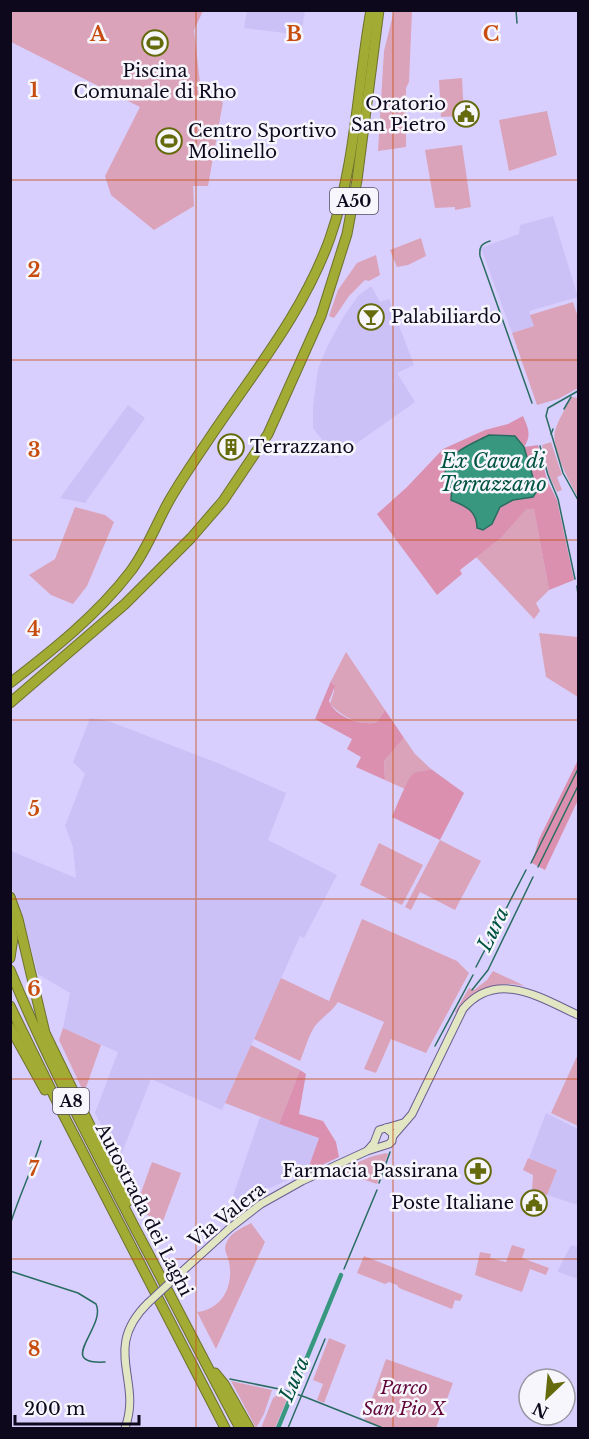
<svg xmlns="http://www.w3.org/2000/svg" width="589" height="1439" font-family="'Libre Baskerville',serif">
  <rect width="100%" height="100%" fill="#d8cffe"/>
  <g fill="#cbc1f6">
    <path d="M247 11H305L301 35 244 28Z"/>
    <path d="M553 216 578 297 529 311 534 326 512 333 481 248 519 234 520 225Z"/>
    <path d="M371 286 380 302 389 299 414 365 397 373 415 402 336 458 313 428V406L318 369 328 345 344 316 358 296Z"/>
    <path d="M128 405 145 418 87 500 86 503 60 498Z"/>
    <path d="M90 718 111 722 220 764 286 793 268 840 337 875 304 938 300 936 222 1110 151 1079 119 1160 95 1113 118 1052 63 1028 70 993 38 974 19 904 11 886V851L76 878 73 847 65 826 85 774 73 762Z"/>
    <path d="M546 1113 578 1129V1205L547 1195 557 1170 529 1158Z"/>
    <path d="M260 1117 319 1138 307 1172 246 1198 232 1199Z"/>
    <path d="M571 1245 578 1247V1279L558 1272V1270Z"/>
  </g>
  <g fill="#dba3b9">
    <path d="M10 11H203L194 30 200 83 197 90 223 102 208 186H193L194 206 154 230 111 195 105 176 140 107 11 42Z"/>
    <path d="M394 11H412L409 82 406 88V147L378 151 384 51Z"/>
    <path d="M462 78 464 116 441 117 439 80Z"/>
    <path d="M547 111 557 155 509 171 499 120Z"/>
    <path d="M462 145 471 207 455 210V207L435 208 425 150Z"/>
    <path d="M421 238 426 256 408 265 397 267 390 250Z"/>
    <path d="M376 255 380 275 369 281 365 280 349 296 334 318 329 316 338 290 357 263Z"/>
    <path d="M573 302 578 317V388L558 399 537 405 512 333 534 326 530 315Z"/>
    <path d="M572 397 578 398V497C570 483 551 448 555 431 558 420 566 407 572 397Z"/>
    <path d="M551 442 562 475 557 477 562 490 557 492 549 475 542 445Z"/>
    <path d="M75 507 105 515 114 522 87 586 73 604 51 595 29 575 55 559Z"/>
    <path d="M534 508 549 590 536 603 540 611 534 619 476 557 501 538 525 509Z"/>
    <path d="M539 633 578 637V697L546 677Z"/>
    <path d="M346 652 385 710 377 722C359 727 342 716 330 704L334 691V684L331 681Z"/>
    <path d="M404 738 415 754 431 769 427 771 418 772 408 782 405 789 385 780 384 761Z"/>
    <path d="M440 840 481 861 455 910 420 892 411 910 405 907Z"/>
    <path d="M379 843 423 865 402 905 360 885Z"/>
    <path d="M362 919 457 961 469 973 426 1053 391 1039 376 1073 364 1069 384 1022 338 1002C332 1012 322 1017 315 1026 308 1036 305 1050 300 1061L254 1039 281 978 329 1001Z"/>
    <path d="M493 971 525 986C497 980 473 989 458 1013L455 1012 469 988 474 990 487 980Z"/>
    <path d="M63 1028 101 1045 84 1093 59 1040Z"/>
    <path d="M251 1045 300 1070 279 1124 225 1103Z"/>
    <path d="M578 1054V1126L551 1113Z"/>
    <path d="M386 1153 388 1154 377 1184 341 1172V1170L370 1157Z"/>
    <path d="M528 1158 557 1170 547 1195 532 1189 533 1175 523 1170Z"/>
    <path d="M152 1162 181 1173 163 1221 142 1213 146 1203 139 1198Z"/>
    <path d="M251 1223 265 1242 216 1349 197 1312C222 1309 234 1286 229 1262 228 1256 223 1250 226 1244 229 1233 242 1228 251 1223Z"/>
    <path d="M512 1245 525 1249 522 1258 549 1268 546 1275 530 1269 522 1292 475 1275 480 1252 491 1254 490 1258 506 1262Z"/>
    <path d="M364 1256 463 1295 460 1301 455 1300 452 1309 399 1288 397 1285 389 1282 385 1284 357 1273Z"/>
    <path d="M329 1338 346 1345 324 1403 317 1400 323 1384 313 1380Z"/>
    <path d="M386 1359 453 1383 436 1428H384L364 1421Z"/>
    <path d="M231 1381 272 1390 264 1414 256 1428Z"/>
    <path d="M278 1395 288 1397 275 1428H261L273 1398Z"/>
  </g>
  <g fill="#da90ae" fill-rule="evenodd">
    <path d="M523 416C528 428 532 435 524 447L538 445 547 480 557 500 574 580 549 590 534 509H526L501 538 460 570 462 574 437 595 377 514 407 487 443 449 485 430 508 424ZM489 435 533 482 537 491 533 497 513 500 499 507 492 524 477 519 471 509 451 500 452 457Z"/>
    <path d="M331 681 335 686 329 701C334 716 362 727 377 722L385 710 404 738 384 761 385 780 356 767 361 757 347 749 352 739 315 719Z"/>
    <path d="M578 760V800L545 870 532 863 539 839Z"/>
    <path d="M431 769 464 793 440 840 392 817C396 808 407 779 413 774 419 770 425 772 431 769Z"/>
    <path d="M300 1070 306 1074 299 1114 323 1121 336 1142 339 1157 307 1172 319 1138 279 1124Z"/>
  </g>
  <path fill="#37977f" stroke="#2a6c61" stroke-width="1.5" d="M489 435 515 436 524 447 537 491 533 497 513 500 500 507 492 524 483 530 477 528C477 510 465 506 451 500 453 484 446 485 445 474 444 453 474 443 489 435Z"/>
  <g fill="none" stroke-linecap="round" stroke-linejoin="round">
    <g stroke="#2a6c61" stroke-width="1.5">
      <path d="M516 10 517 23"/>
      <path d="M490 241C481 244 479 247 480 256L532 403"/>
      <path d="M578 391 548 408 546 416 563 473 578 500"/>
      <path d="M564 409 571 397"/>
      <path d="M551 434 553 429"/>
      <path d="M540 446 548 475 558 499 575 579"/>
      <path d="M577 586 578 595"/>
      <path d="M531 863 578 769"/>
      <path d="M538 867 578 786"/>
      <path d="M476 967 526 870"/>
      <path d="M472 990 488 970 533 877"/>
      <path d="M435 1046 473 975"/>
      <path d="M379 1183 390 1152"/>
      <path d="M10 1225C19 1196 32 1170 41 1141"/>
      <path d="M344 1269 377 1190"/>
      <path d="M10 1271 78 1293 96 1304C107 1327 54 1365 105 1362"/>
      <path d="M230 1379 284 1390 305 1397 383 1428"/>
      <path d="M288 1428 325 1339"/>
    </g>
    <path stroke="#37977f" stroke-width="4.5" d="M278 1428 341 1275"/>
    <g stroke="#685d91" stroke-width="9">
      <g id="secondary">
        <path d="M393 1136 412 1114 463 1009C497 969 541 998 578 1015"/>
        <path d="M368 1150 374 1143 379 1130 403 1123"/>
        <path d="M176 1277 230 1228 261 1204 302 1181 367 1151 389 1144 392 1141 393 1134 386 1128"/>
        <path d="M125 1428C143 1380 101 1349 148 1303"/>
      </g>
    </g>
    <g stroke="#6e722c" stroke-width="11">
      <g id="highway">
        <path d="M10 683C53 650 97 615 130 572 147 550 156 524 169 501 182 478 197 457 211 436 254 372 304 311 330 238 356 164 357 87 371 10"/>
        <path d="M10 703 125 604 191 538 223 501 268 434 321 316 347 234 357 180 379 10"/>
        <path d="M10 897 18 919 45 1033 127 1202"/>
        <path d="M10 920 13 938 10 958"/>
        <path d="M10 970C47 1060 92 1144 136 1230 171 1296 205 1363 240 1428"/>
        <path d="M10 1006 63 1114 225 1428"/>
        <path d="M10 1027 45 1090"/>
        <path d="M215 1373 224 1384 249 1428"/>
      </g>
    </g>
    <use href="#secondary" stroke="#e3e6c2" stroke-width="7"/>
    <use href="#highway" stroke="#a2ab34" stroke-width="9"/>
    <g stroke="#685d91" stroke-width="9" stroke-linecap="butt">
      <path id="secondary-bridge" d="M148 1303 176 1277"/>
    </g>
    <use href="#secondary-bridge" stroke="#e3e6c2" stroke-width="7"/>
  </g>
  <path fill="none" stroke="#c74d0e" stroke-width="1.5" stroke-opacity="0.55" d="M196 10V1428M393 10V1428M10 180H578M10 360H578M10 540H578M10 720H578M10 899H578M10 1079H578M10 1259H578"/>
  <defs>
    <g id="stadium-ring" transform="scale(1.35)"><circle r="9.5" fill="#f7f6fc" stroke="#656a0d" stroke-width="1.5"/><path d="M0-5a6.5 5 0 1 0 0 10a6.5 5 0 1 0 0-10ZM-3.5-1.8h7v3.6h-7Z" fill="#656a0d"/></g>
    <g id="civic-ring" transform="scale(1.35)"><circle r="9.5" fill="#f7f6fc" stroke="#656a0d" stroke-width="1.5"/><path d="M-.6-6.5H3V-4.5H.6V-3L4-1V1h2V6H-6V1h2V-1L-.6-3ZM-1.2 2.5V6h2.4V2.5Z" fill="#656a0d"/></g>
    <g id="bar-ring" transform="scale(1.35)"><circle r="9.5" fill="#f7f6fc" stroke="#656a0d" stroke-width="1.5"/><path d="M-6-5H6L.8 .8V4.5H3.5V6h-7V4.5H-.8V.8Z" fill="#656a0d"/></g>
    <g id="building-ring" transform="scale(1.35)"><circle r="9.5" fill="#f7f6fc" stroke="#656a0d" stroke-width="1.5"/><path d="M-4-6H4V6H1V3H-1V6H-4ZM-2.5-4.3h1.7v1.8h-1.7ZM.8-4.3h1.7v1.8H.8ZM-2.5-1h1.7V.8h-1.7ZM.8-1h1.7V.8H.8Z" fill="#656a0d"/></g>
    <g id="pharmacy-ring" transform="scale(1.35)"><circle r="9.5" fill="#f7f6fc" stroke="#656a0d" stroke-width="1.5"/><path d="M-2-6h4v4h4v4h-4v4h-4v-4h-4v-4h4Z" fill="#656a0d"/></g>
  </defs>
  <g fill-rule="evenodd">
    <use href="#stadium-ring" x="155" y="43"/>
    <use href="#civic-ring" x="466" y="114"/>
    <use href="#stadium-ring" x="169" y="141"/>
    <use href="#bar-ring" x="371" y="317"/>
    <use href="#building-ring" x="231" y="447"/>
    <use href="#pharmacy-ring" x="478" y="1171"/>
    <use href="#civic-ring" x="534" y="1203"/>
  </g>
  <g text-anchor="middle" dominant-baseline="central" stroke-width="5" stroke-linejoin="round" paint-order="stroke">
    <g fill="#f7f6fc" stroke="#534f5f" stroke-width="1.5">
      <rect x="330" y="188" width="48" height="26" rx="4.5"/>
      <rect x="53" y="1088" width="36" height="26" rx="4.5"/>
    </g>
    <g font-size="16" font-weight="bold" fill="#0d081c">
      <text x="354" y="201">A50</text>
      <text x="71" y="1101">A8</text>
    </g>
    <g font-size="18" fill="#0d081c" stroke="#f7f6fc" text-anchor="end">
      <text x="155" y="71" text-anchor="middle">Piscina<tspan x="155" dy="21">Comunale di Rho</tspan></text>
      <text x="446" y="104">Oratorio<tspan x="446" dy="21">San Pietro</tspan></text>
      <text x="188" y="131" text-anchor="start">Centro Sportivo<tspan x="188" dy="21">Molinello</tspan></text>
      <text x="391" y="317" text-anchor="start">Palabiliardo</text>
      <text x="250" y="447" text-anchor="start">Terrazzano</text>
      <text x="458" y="1171">Farmacia Passirana</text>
      <text x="514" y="1203">Poste Italiane</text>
    </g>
    <g font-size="18" fill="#0d081c" stroke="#f7f6fc">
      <text transform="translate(144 1210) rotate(63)">Autostrada dei Laghi</text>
      <text transform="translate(227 1215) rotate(-38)">Via Valera</text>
    </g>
    <g font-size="18" font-style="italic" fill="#600639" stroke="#f7f6fc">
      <text x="404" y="1388">Parco<tspan x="404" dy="21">San Pio X</tspan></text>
    </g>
    <g font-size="20" font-style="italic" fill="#005342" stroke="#f7f6fc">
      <text x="493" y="461">Ex Cava di<tspan x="493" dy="23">Terrazzano</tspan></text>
      <text transform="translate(493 929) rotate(-64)">Lura</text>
      <text transform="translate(294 1379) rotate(-67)">Lura</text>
    </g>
  </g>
  <g font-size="20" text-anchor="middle" font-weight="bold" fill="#c74d0e" stroke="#f7f6fc" stroke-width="5" stroke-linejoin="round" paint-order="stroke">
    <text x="98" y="41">A</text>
    <text x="294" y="41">B</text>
    <text x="491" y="41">C</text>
    <text x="34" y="97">1</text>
    <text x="34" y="277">2</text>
    <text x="34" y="457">3</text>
    <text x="34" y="636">4</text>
    <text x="34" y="816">5</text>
    <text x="34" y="996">6</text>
    <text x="34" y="1176">7</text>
    <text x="34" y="1356">8</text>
  </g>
  <rect width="589" height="1439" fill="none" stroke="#0d081c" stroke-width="24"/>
  <g transform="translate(547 1397) rotate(206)"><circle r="28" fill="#f7f6fc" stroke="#9997a2" stroke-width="1.5"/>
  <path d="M0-4.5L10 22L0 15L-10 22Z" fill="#656a0d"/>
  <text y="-9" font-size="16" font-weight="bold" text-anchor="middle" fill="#0d081c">N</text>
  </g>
  <path d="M15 1415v9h124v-9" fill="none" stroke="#0d081c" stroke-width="3"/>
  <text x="24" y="1415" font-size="18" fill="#0d081c" stroke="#f7f6fc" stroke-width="4.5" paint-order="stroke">200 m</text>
</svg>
